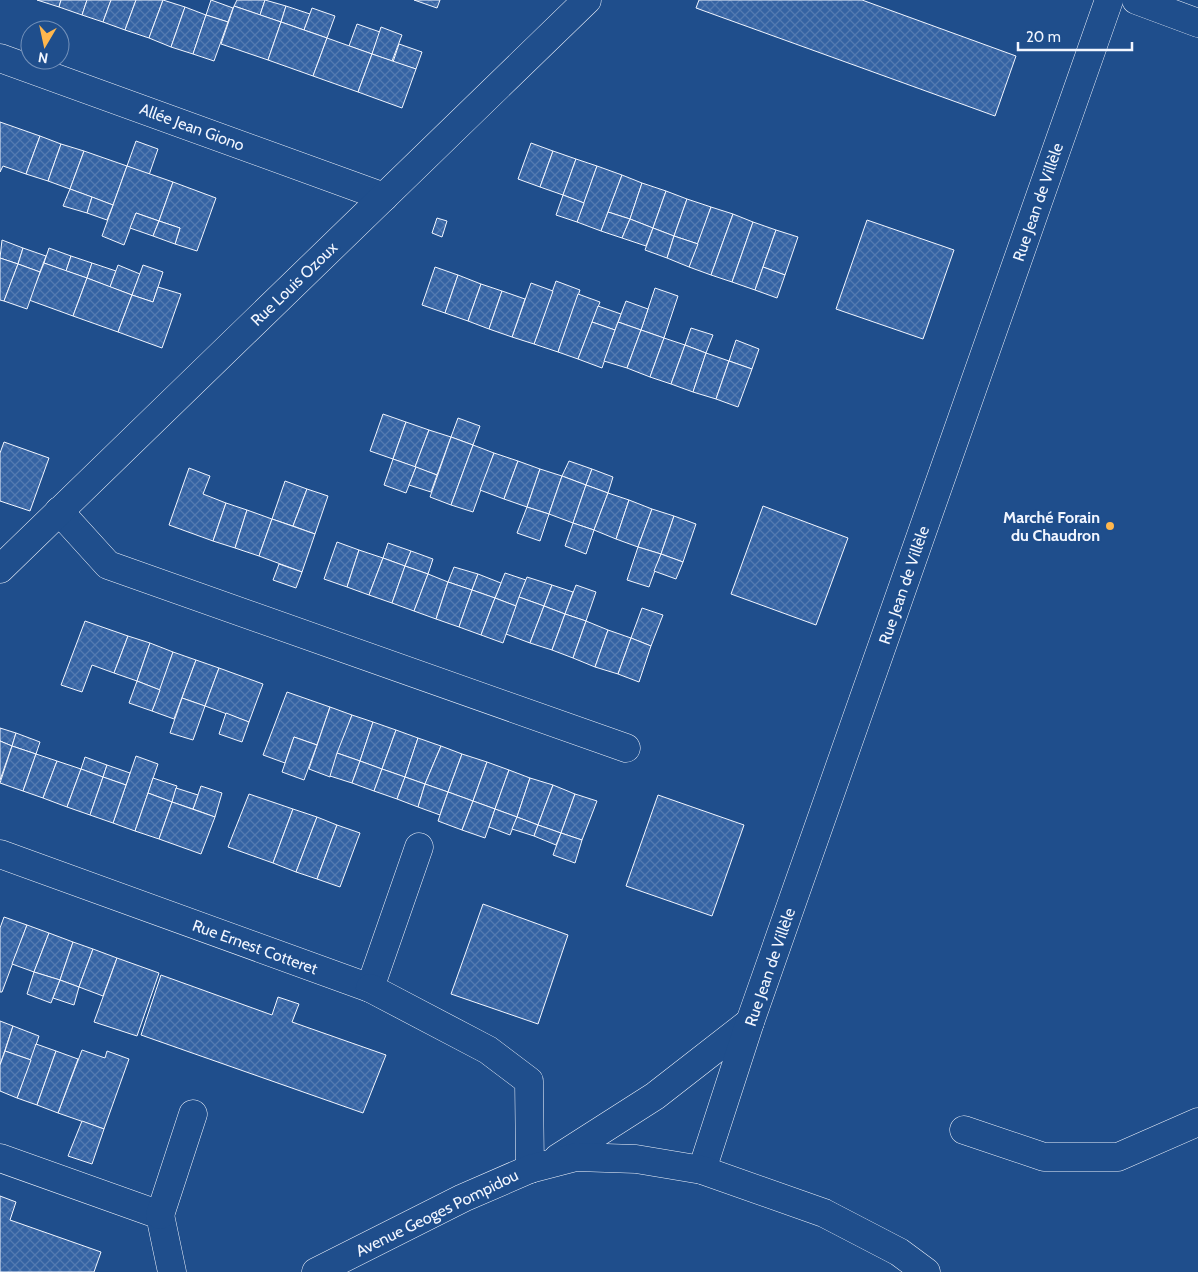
<svg xmlns="http://www.w3.org/2000/svg" width="1198" height="1272" font-family="Cabin,sans-serif">
  <defs>
    <pattern id="building-cross-hatch" width="8" height="8" patternUnits="userSpaceOnUse" patternTransform="scale(1.25)"><rect width="8" height="8" fill="#3563a3"/><path d="M0 0l8 8M0 8l8-8" fill="none" stroke="#537ab1"/></pattern>
  </defs>
  <rect width="100%" height="100%" fill="#1f4e8c"/>
  <g fill="url(#building-cross-hatch)" stroke="#f2f6ff">
    <path d="M37 0H61L59 7Z"/>
    <path d="M61 0H87L82 15 59 7Z"/>
    <path d="M87 0H111L103 22 82 15Z"/>
    <path d="M111 0H136L125 30 103 22Z"/>
    <path d="M136 0H163L149 38 125 30Z"/>
    <path d="M163 0 185 7 171 47 149 38Z"/>
    <path d="M211 0 233 8 228 22 206 15Z"/>
    <path d="M237 0H265L260 15 234 6Z"/>
    <path d="M265 0 286 6 281 22 260 15Z"/>
    <path d="M414 0H440L437 8Z"/>
    <path d="M699 0H862L1016 56 995 116 696 8Z"/>
    <path d="M234 6 281 22 268 60 221 44Z"/>
    <path d="M286 6 310 14 304 30 281 22Z"/>
    <path d="M185 7 206 15 193 54 171 47Z"/>
    <path d="M312 8 335 16 327 38 304 30Z"/>
    <path d="M206 15 228 22 214 61 193 54Z"/>
    <path d="M281 22 327 38 313 76 268 60Z"/>
    <path d="M357 24 380 32 372 54 349 46Z"/>
    <path d="M381 27 402 35 392 61 372 54Z"/>
    <path d="M327 38 372 54 358 92 313 76Z"/>
    <path d="M399 44 422 52 416 69 393 62Z"/>
    <path d="M372 54 416 69 402 108 358 92Z"/>
    <path d="M0 122 40 136 26 174 3 166 0 172Z"/>
    <path d="M40 136 61 144 48 181 26 174Z"/>
    <path d="M136 141 158 149 149 175 127 166Z"/>
    <path d="M531 143 553 151 540 187 518 179Z"/>
    <path d="M61 144 84 151 70 189 48 181Z"/>
    <path d="M84 151 127 166 113 205 70 189Z"/>
    <path d="M553 151 576 159 563 195 540 187Z"/>
    <path d="M576 159 597 166 584 203 563 195Z"/>
    <path d="M127 166 173 182 159 221 136 213 124 245 102 236Z"/>
    <path d="M597 166 622 175 601 231 577 222Z"/>
    <path d="M622 175 642 183 630 219 608 212Z"/>
    <path d="M173 182 216 198 197 251 175 244 180 228 159 221Z"/>
    <path d="M642 183 666 191 653 228 630 219Z"/>
    <path d="M70 189 92 197 87 213 63 206Z"/>
    <path d="M666 191 687 199 674 236 653 228Z"/>
    <path d="M563 195 584 203 577 222 556 215Z"/>
    <path d="M92 197 113 205 107 220 87 213Z"/>
    <path d="M687 199 711 207 698 244 674 236Z"/>
    <path d="M711 207 733 214 711 275 689 267Z"/>
    <path d="M608 212 630 219 622 238 601 231Z"/>
    <path d="M136 213 159 221 153 236 130 228Z"/>
    <path d="M733 214 753 222 732 282 711 275Z"/>
    <path d="M437 218 447 221 442 237 432 233Z"/>
    <path d="M630 219 653 228 646 246 622 238Z"/>
    <path d="M867 220 954 250 923 339 836 309Z"/>
    <path d="M159 221 180 228 175 244 153 236Z"/>
    <path d="M753 222 776 230 755 290 732 282Z"/>
    <path d="M653 228 674 236 667 258 645 250Z"/>
    <path d="M776 230 798 237 785 275 763 267Z"/>
    <path d="M674 236 698 244 689 267 667 258Z"/>
    <path d="M2 240 23 248 18 264 0 258Z"/>
    <path d="M23 248 46 256 40 272 18 264Z"/>
    <path d="M49 248 71 256 66 271 44 263Z"/>
    <path d="M71 256 92 263 87 278 66 271Z"/>
    <path d="M0 258 18 264 4 301 0 300Z"/>
    <path d="M44 263 87 278 73 316 29 300Z"/>
    <path d="M92 263 116 271 110 287 87 278Z"/>
    <path d="M18 264 40 272 27 309 4 301Z"/>
    <path d="M118 265 140 274 132 295 110 287Z"/>
    <path d="M143 265 163 272 153 302 132 295Z"/>
    <path d="M435 267 458 275 445 313 422 305Z"/>
    <path d="M763 267 785 275 777 298 755 290Z"/>
    <path d="M458 275 481 284 468 321 445 313Z"/>
    <path d="M87 278 132 295 118 332 73 316Z"/>
    <path d="M556 281 580 290 558 352 534 344Z"/>
    <path d="M531 283 553 291 534 344 512 337Z"/>
    <path d="M481 284 502 291 489 329 468 321Z"/>
    <path d="M158 287 181 294 162 348 118 332 132 295 153 302Z"/>
    <path d="M655 288 678 296 664 338 641 330Z"/>
    <path d="M502 291 525 299 512 337 489 329Z"/>
    <path d="M578 294 600 302 578 359 558 352Z"/>
    <path d="M626 301 648 309 641 330 618 322Z"/>
    <path d="M598 306 621 314 615 330 592 322Z"/>
    <path d="M592 322 615 330 602 368 578 359Z"/>
    <path d="M618 322 641 330 627 368 604 361Z"/>
    <path d="M691 328 713 335 706 353 685 345Z"/>
    <path d="M641 330 664 338 650 377 627 368Z"/>
    <path d="M664 338 685 345 671 384 650 377Z"/>
    <path d="M736 340 759 349 752 369 729 361Z"/>
    <path d="M685 345 706 353 693 392 671 384Z"/>
    <path d="M706 353 729 361 716 399 693 392Z"/>
    <path d="M729 361 752 369 738 407 716 399Z"/>
    <path d="M383 414 406 422 393 459 370 451Z"/>
    <path d="M458 418 480 426 473 445 451 437Z"/>
    <path d="M406 422 429 430 415 467 393 459Z"/>
    <path d="M429 430 451 437 437 475 415 467Z"/>
    <path d="M451 437 473 445 451 505 430 497Z"/>
    <path d="M4 442 49 458 30 511 0 501V453Z"/>
    <path d="M473 445 494 453 473 512 451 505Z"/>
    <path d="M494 453 518 461 504 499 480 490Z"/>
    <path d="M393 459 416 467 406 493 384 485Z"/>
    <path d="M518 461 540 469 527 507 504 499Z"/>
    <path d="M569 461 592 469 586 485 562 476Z"/>
    <path d="M416 467 437 475 431 492 409 485Z"/>
    <path d="M189 468 210 476 203 494 226 503 213 541 169 525Z"/>
    <path d="M540 469 562 476 549 514 527 507Z"/>
    <path d="M592 469 613 477 608 493 586 485Z"/>
    <path d="M562 476 586 485 573 523 549 514Z"/>
    <path d="M285 481 307 489 293 526 272 519Z"/>
    <path d="M586 485 608 493 594 530 573 523Z"/>
    <path d="M307 489 328 496 315 534 293 526Z"/>
    <path d="M608 493 629 500 616 539 594 530Z"/>
    <path d="M629 500 652 509 638 547 616 539Z"/>
    <path d="M226 503 247 510 235 548 213 541Z"/>
    <path d="M763 506 848 538 816 625 731 594Z"/>
    <path d="M527 507 549 514 540 541 517 533Z"/>
    <path d="M652 509 674 516 661 554 638 547Z"/>
    <path d="M247 510 272 519 259 556 235 548Z"/>
    <path d="M674 516 696 524 683 562 661 554Z"/>
    <path d="M272 519 315 534 302 572 259 556Z"/>
    <path d="M573 523 594 530 586 554 565 546Z"/>
    <path d="M337 542 359 550 347 587 324 579Z"/>
    <path d="M388 543 411 551 405 566 383 558Z"/>
    <path d="M638 547 661 554 649 587 627 580Z"/>
    <path d="M359 550 383 558 369 595 347 587Z"/>
    <path d="M411 551 433 559 428 574 405 566Z"/>
    <path d="M661 554 683 562 676 579 654 571Z"/>
    <path d="M383 558 405 566 392 603 369 595Z"/>
    <path d="M279 564 302 572 296 588 273 580Z"/>
    <path d="M405 566 428 574 414 611 392 603Z"/>
    <path d="M454 567 478 574 472 590 448 582Z"/>
    <path d="M505 573 526 580 516 606 495 598Z"/>
    <path d="M428 574 448 582 436 619 414 611Z"/>
    <path d="M478 574 501 583 495 598 472 590Z"/>
    <path d="M527 577 552 585 544 606 519 597Z"/>
    <path d="M448 582 472 590 459 627 436 619Z"/>
    <path d="M552 585 573 592 565 614 544 606Z"/>
    <path d="M576 585 596 592 586 621 565 614Z"/>
    <path d="M472 590 495 598 481 635 459 627Z"/>
    <path d="M519 597 544 606 530 643 506 634Z"/>
    <path d="M495 598 516 606 503 643 481 635Z"/>
    <path d="M544 606 565 614 552 650 530 643Z"/>
    <path d="M642 608 663 615 651 646 631 638Z"/>
    <path d="M565 614 586 621 573 658 552 650Z"/>
    <path d="M85 621 128 636 114 673 92 665 82 692 61 685Z"/>
    <path d="M586 621 608 630 595 667 573 658Z"/>
    <path d="M608 630 631 638 618 674 595 667Z"/>
    <path d="M128 636 150 643 137 681 114 673Z"/>
    <path d="M631 638 651 646 639 682 618 674Z"/>
    <path d="M150 643 173 652 160 690 137 681Z"/>
    <path d="M173 652 196 660 174 719 152 711Z"/>
    <path d="M196 660 219 668 205 706 182 698Z"/>
    <path d="M219 668 263 684 249 722 205 706Z"/>
    <path d="M137 681 160 690 152 711 129 703Z"/>
    <path d="M287 692 330 707 317 745 294 737 285 763 263 755Z"/>
    <path d="M182 698 205 706 193 740 170 733Z"/>
    <path d="M330 707 352 715 330 777 309 769Z"/>
    <path d="M226 713 249 722 242 742 219 734Z"/>
    <path d="M352 715 373 722 360 761 337 753Z"/>
    <path d="M373 722 396 730 382 769 360 761Z"/>
    <path d="M0 728 16 733 12 746 0 741Z"/>
    <path d="M396 730 418 738 405 777 382 769Z"/>
    <path d="M16 733 40 742 36 754 12 746Z"/>
    <path d="M294 737 317 745 304 780 282 772Z"/>
    <path d="M418 738 441 746 425 784 405 777Z"/>
    <path d="M0 741 12 746 0 780Z"/>
    <path d="M12 746 36 754 23 791 0 783Z"/>
    <path d="M441 746 462 754 448 792 425 784Z"/>
    <path d="M337 753 360 761 352 783 330 776Z"/>
    <path d="M36 754 57 761 43 798 23 791Z"/>
    <path d="M462 754 487 762 473 801 448 792Z"/>
    <path d="M136 756 158 764 135 831 113 823Z"/>
    <path d="M85 757 107 765 103 777 81 769Z"/>
    <path d="M57 761 81 769 67 807 43 798Z"/>
    <path d="M360 761 382 769 374 791 352 783Z"/>
    <path d="M487 762 509 770 495 809 473 801Z"/>
    <path d="M107 765 130 773 126 785 103 777Z"/>
    <path d="M81 769 103 777 90 815 67 807Z"/>
    <path d="M382 769 405 777 397 799 374 791Z"/>
    <path d="M509 770 530 778 517 817 495 809Z"/>
    <path d="M103 777 126 785 113 823 90 815Z"/>
    <path d="M405 777 425 784 418 807 397 799Z"/>
    <path d="M153 778 177 786 172 802 148 793Z"/>
    <path d="M530 778 553 785 538 825 517 817Z"/>
    <path d="M425 784 448 792 440 815 418 807Z"/>
    <path d="M553 785 575 794 561 833 538 825Z"/>
    <path d="M201 786 222 793 215 817 193 809Z"/>
    <path d="M176 788 198 795 193 809 172 802Z"/>
    <path d="M448 792 473 801 462 830 438 821Z"/>
    <path d="M148 793 172 802 159 839 135 831Z"/>
    <path d="M249 794 293 809 273 863 228 847Z"/>
    <path d="M575 794 597 801 582 840 561 833Z"/>
    <path d="M658 795 744 825 712 916 626 886Z"/>
    <path d="M473 801 495 809 485 838 462 830Z"/>
    <path d="M172 802 215 817 201 854 159 839Z"/>
    <path d="M293 809 317 817 296 872 273 863Z"/>
    <path d="M495 809 517 817 510 835 489 827Z"/>
    <path d="M317 817 337 825 317 879 296 872Z"/>
    <path d="M517 817 538 825 534 836 512 829Z"/>
    <path d="M337 825 360 833 340 887 317 879Z"/>
    <path d="M538 825 561 833 556 845 534 836Z"/>
    <path d="M561 833 582 840 575 863 553 855Z"/>
    <path d="M483 904 568 935 538 1024 451 994Z"/>
    <path d="M4 917 27 925 2 992H0V928Z"/>
    <path d="M27 925 49 933 34 972 12 964Z"/>
    <path d="M49 933 73 942 60 980 34 972Z"/>
    <path d="M73 942 93 949 79 987 60 980Z"/>
    <path d="M93 949 117 958 103 996 79 987Z"/>
    <path d="M117 958 159 973 137 1036 94 1022Z"/>
    <path d="M34 972 60 980 51 1003 27 994Z"/>
    <path d="M161 975 272 1015 278 997 299 1004 292 1022 386 1055 363 1113 141 1035Z"/>
    <path d="M60 980 79 987 74 1005 53 998Z"/>
    <path d="M0 1021 13 1026 0 1065Z"/>
    <path d="M13 1026 39 1036 31 1060 5 1051Z"/>
    <path d="M36 1044 56 1051 37 1105 17 1098Z"/>
    <path d="M82 1050 105 1058 107 1051 129 1059 104 1129 58 1113Z"/>
    <path d="M5 1051 31 1060 17 1098 0 1091V1065Z"/>
    <path d="M56 1051 78 1059 58 1113 37 1105Z"/>
    <path d="M82 1121 104 1129 92 1164 68 1156Z"/>
    <path d="M0 1196 16 1202 10 1220 101 1252 94 1272H0Z"/>
  </g>
  <g fill="none" stroke-linecap="round" stroke-linejoin="round">
    <g stroke="#f2f6ff" stroke-width="29">
      <g id="minor">
        <path d="M1136 0 1198 23"/>
        <path d="M0 58 384 197"/>
        <path d="M59 511 108 565 626 748"/>
        <path d="M0 569 587 0"/>
        <path d="M0 854 370 988 419 847"/>
        <path d="M370 988 488 1050 529 1081 530 1169"/>
        <path d="M964 1130 1044 1157H1118L1198 1122"/>
        <path d="M0 1158 160 1215 172 1272"/>
        <path d="M558 1158 655 1096 750 1022"/>
        <path d="M702 1170 750 1022 1109 0"/>
        <path d="M160 1215 193 1114"/>
        <path d="M316 1272 463 1198 530 1169 576 1157 636 1159 702 1170 824 1213 899 1252 926 1272"/>
      </g>
    </g>
    <use href="#minor" stroke="#1f4e8c" stroke-width="28"/>
  </g>
  <circle fill="#ffb74d" stroke="#1f4e8c" stroke-width="2" cx="1110" cy="526" r="5"/>
  <g text-anchor="middle" dominant-baseline="central" stroke-width="4" stroke-linejoin="round" paint-order="stroke">
    <g font-size="16" fill="#f2f6ff" stroke="#1f4e8c">
      <text transform="translate(192 127) rotate(20)">Allée Jean Giono</text>
      <text transform="translate(1038 202) rotate(-71)">Rue Jean de Villèle</text>
      <text transform="translate(294 284) rotate(-44)">Rue Louis Ozoux</text>
      <text transform="translate(904 585) rotate(-71)">Rue Jean de Villèle</text>
      <text transform="translate(255 947) rotate(20)">Rue Ernest Cotteret</text>
      <text transform="translate(770 967) rotate(-71)">Rue Jean de Villèle</text>
      <text transform="translate(437 1213) rotate(-26)">Avenue Geoges Pompidou</text>
    </g>
    <g font-size="16" font-weight="bold" fill="#f2f6ff" stroke="#1f4e8c" text-anchor="end">
      <text x="1100" y="517">Marché Forain<tspan x="1100" dy="18">du Chaudron</tspan></text>
    </g>
  </g>
  <g transform="translate(45 45) rotate(189)"><circle r="24" fill="#1f4e8c" stroke="#7391ba"/>
  <path d="M0-4L9 19L0 12L-9 19Z" fill="#ffb74d"/>
  <text y="-8" font-size="14" font-weight="bold" text-anchor="middle" fill="#f2f6ff">N</text>
  </g>
  <path d="M1018 42v8h114v-8" fill="none" stroke="#f2f6ff" stroke-width="2.5"/>
  <text x="1026" y="42" font-size="15" fill="#f2f6ff" stroke="#1f4e8c" stroke-width="4" paint-order="stroke">20 m</text>
</svg>
